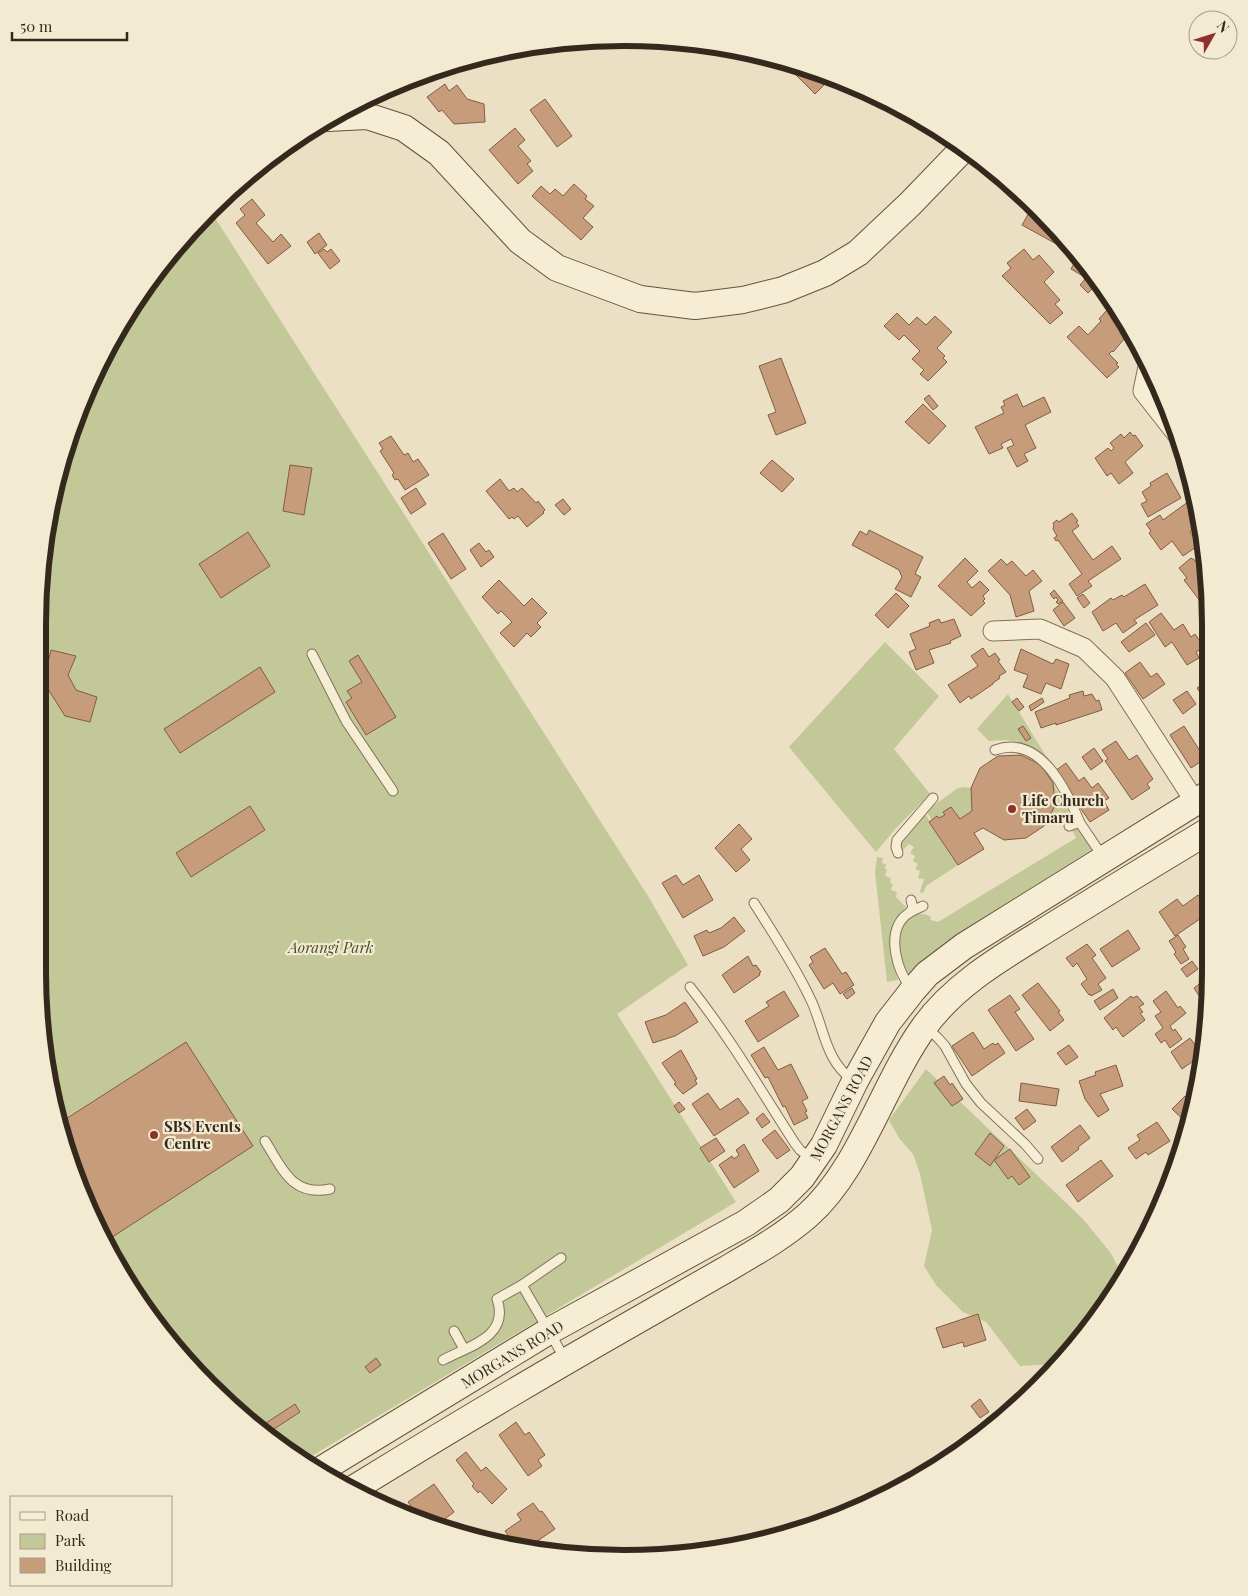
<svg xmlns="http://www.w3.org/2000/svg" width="1248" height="1596" font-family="'Playfair Display',serif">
  <rect width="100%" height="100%" fill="#ebe0c3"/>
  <g fill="#c2c897">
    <path d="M210 210 648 896 688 965 617 1014 736 1202 305 1460 209 1387 116 1266 58 1124 38 972 39 586 69 435 116 331 183 238Z"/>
    <path d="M885 642 939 696 894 749 930 794 896 828 876 852 789 747Z"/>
    <path d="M1008 694 1052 766C1033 743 1018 738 989 741L977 729Z"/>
    <path d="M1053 783 1068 811V819L1062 823 1044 826 1055 806Z"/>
    <path d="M963 787 971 788 972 811 960 819 951 807 943 812 945 815 939 818 932 820 926 811 958 788Z"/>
    <path d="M924 812 958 865 926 886 924 892 921 893 920 892 924 879 918 878 920 871 915 869 918 864 913 861 915 856 910 853 914 847 909 844 902 851C897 838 916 822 924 812Z"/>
    <path d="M1074 828 1082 831 1094 848 957 935 930 955 910 975C891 960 895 903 930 916L931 920 938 922 1076 838 1072 830Z"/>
    <path d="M877 857 883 858 882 863 886 864 885 869H887L885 876 891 878 890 883 893 884 891 890 897 892 896 897 906 907C903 911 898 915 895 919 887 933 893 965 898 980L887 982 875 872Z"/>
    <path d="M926 1069 1083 1219 1110 1252 1123 1276 1111 1298 1054 1364 1020 1366 986 1322 963 1312 936 1285 924 1266 932 1230 920 1174 913 1154 899 1138 889 1120Z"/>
  </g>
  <g fill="#c79c7b" stroke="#825c42">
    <path d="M795 65 808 70 824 85 815 94 791 70Z"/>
    <path d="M445 84 449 91 457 85 467 99 484 104 485 122 454 124 442 110 439 112 427 97Z"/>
    <path d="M545 99 572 136 557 147 530 110Z"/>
    <path d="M515 128 525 140 518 146 531 161 527 164 533 171 518 184 489 150Z"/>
    <path d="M574 184 587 196 585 199 594 206 583 218 593 227 581 240 532 196 541 186 550 194 555 189 563 196Z"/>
    <path d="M252 199 265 215 256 223 273 242 281 234 291 246 268 264 236 223 245 215 240 209Z"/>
    <path d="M1030 211 1041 215 1065 237 1091 274 1088 279 1071 269 1078 256 1022 225Z"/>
    <path d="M319 233 327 245 315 254 307 242Z"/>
    <path d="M324 249 327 252 331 249 340 261 330 269 318 253Z"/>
    <path d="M1024 249 1033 260 1039 255 1054 272 1044 282 1060 300 1055 304 1063 313 1050 324 1002 276 1011 268 1007 263Z"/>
    <path d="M1086 278 1095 286 1088 293 1080 285Z"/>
    <path d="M1107 310 1131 331 1113 352 1112 351 1109 354 1118 363 1116 364 1119 367 1107 378 1067 337 1079 326 1088 335 1101 321 1099 319Z"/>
    <path d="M897 313 909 325 917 317 926 325 935 316 952 332 937 348 945 356 943 358 947 362 928 381 920 374 924 370 912 359 920 351 904 335 899 340 884 326Z"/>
    <path d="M781 358 806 423 776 435 768 415 776 412 759 366Z"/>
    <path d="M1017 394 1023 407 1044 397 1051 412 1025 425 1036 448 1024 454 1028 461 1017 467 1007 448 1014 445 1011 439 1001 444 1003 448 989 454 975 427 1004 413 1001 407 1005 405 1003 401Z"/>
    <path d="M929 395 938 406 933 410 924 399Z"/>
    <path d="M923 404 946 426 929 444 905 422Z"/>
    <path d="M1130 432 1133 436 1135 435 1143 446 1125 462 1133 473 1119 484 1111 473 1107 476 1095 458 1108 448 1111 451 1114 448 1110 443 1121 434 1124 438Z"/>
    <path d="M391 436 404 455 408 453 413 462 418 459 429 475 405 490 398 479 395 480 392 475 394 473 380 451 383 449 379 443Z"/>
    <path d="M772 460 794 479 782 492 760 473Z"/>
    <path d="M290 465 312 468 304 515 283 511Z"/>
    <path d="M1167 473 1181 498 1148 517 1141 504 1147 501 1142 492 1151 486 1150 483Z"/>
    <path d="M500 479 509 491 514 488 517 492 522 488 536 503 538 501 545 510 543 512 544 513 527 527 518 516 514 519 512 517 509 519 486 491Z"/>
    <path d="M416 488 426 504 411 514 401 498Z"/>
    <path d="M563 499 571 509 564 515 555 505Z"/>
    <path d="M1192 499 1197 526 1190 532 1199 545 1183 556 1172 541 1161 550 1149 533 1151 531 1146 524 1160 515 1163 520Z"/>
    <path d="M1072 513 1078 521 1076 522 1079 526 1072 531 1093 560 1112 546 1121 559 1088 581 1092 586 1077 596 1069 584 1082 574 1058 540 1056 541 1054 538 1057 536 1053 529 1054 525 1053 523 1057 520 1059 522Z"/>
    <path d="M869 530 923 557 915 574 921 577 911 597 895 589 902 577 899 570 852 545 860 531 867 535Z"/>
    <path d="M248 532 270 566 221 598 199 564Z"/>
    <path d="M443 533 466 569 451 579 428 543Z"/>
    <path d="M479 543 486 552 489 550 494 557 481 567 470 550Z"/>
    <path d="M1203 553 1209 585V608L1207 610 1184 580 1187 578 1179 568 1191 558 1196 561 1202 557 1201 555Z"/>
    <path d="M965 558 978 571 967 582 972 588 980 581 989 590 983 596 985 599 983 601 985 603 971 616 938 586Z"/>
    <path d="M1001 559 1007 565 1012 561 1026 576 1033 570 1042 581 1029 591 1034 611 1016 617 1010 595 988 571Z"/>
    <path d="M499 580 524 606 532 598 547 613 537 623 541 627 531 637 527 633 514 647 500 633 512 622 501 611 498 614 482 597Z"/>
    <path d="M1145 584 1158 605 1134 620 1137 623 1123 633 1116 623 1103 631 1092 612 1111 598 1113 600 1122 595 1124 597Z"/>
    <path d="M1054 590 1063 601 1058 604 1056 602 1058 600 1056 597 1054 599 1050 594Z"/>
    <path d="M896 593 909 606 888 628 875 615Z"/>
    <path d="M1083 594 1090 603 1084 608 1077 598Z"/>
    <path d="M1063 602 1075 618 1064 626 1053 610Z"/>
    <path d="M1161 613 1174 630 1183 624 1191 637 1195 634 1204 647 1196 652 1199 658 1187 665 1172 642 1165 647 1149 622Z"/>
    <path d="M939 619 941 623 954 619 961 636 950 641 951 643 929 650 934 663 916 670 909 652 916 649 910 634 930 626 929 623Z"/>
    <path d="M1146 623 1155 635 1129 652 1121 642Z"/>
    <path d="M983 648 989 657 995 653 1000 660 998 661 1006 672 999 676 1000 678 993 683V684L971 699 969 696 960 703 948 685 978 666 971 656Z"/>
    <path d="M1021 649 1053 664 1056 659 1069 664 1061 689 1046 683 1041 694 1023 687 1028 675 1014 670Z"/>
    <path d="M51 650 76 656 68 675 76 690 97 697 90 722 65 716 43 681Z"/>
    <path d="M358 655 396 717 366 735 346 702 352 698 347 691 362 682 349 661Z"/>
    <path d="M1140 662 1151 677 1157 673 1165 684 1143 699 1125 673Z"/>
    <path d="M260 667 275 692 180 753 164 729Z"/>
    <path d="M1210 679V701L1207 703 1197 688Z"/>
    <path d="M1083 691 1084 696 1092 694 1096 701 1099 700 1102 710 1056 725V723L1041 728 1035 712 1070 698 1069 695Z"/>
    <path d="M1187 691 1196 704 1183 714 1173 700Z"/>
    <path d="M1017 698 1024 707 1019 711 1012 702Z"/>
    <path d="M1042 698 1044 702 1031 711 1029 706Z"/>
    <path d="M1023 726 1031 738 1026 741 1018 729Z"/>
    <path d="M1184 726 1202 754 1205 752 1208 757 1191 768 1170 735Z"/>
    <path d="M1116 741 1129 760 1137 755 1153 779 1147 784 1150 788 1132 800 1105 761 1108 759 1102 750Z"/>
    <path d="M1094 748 1103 761 1091 770 1082 757Z"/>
    <path d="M1021 755 1041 765 1053 783 1055 806 1044 826 1026 838 1004 840 983 828 974 833 984 849 958 865 929 822 937 816 939 818 945 815 943 812 951 807 960 819 972 811 971 788 980 768 998 756Z"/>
    <path d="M1066 763 1079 781 1084 777 1092 788 1098 783 1109 798 1104 801 1109 810 1090 822 1055 771Z"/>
    <path d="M250 806 265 830 191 877 176 853Z"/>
    <path d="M739 824 752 839 741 849 750 860 736 872 715 848Z"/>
    <path d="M676 875 683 885 699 875 713 900 683 918 662 883Z"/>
    <path d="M1198 895 1210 912 1175 936 1159 912 1177 899 1183 906Z"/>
    <path d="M734 917 745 931 724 947 703 956 694 936 707 930 709 933 721 928Z"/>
    <path d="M1128 930 1140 949 1112 967 1100 949Z"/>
    <path d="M1178 935 1186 947 1183 949 1189 959 1181 964 1174 954 1176 952 1169 941Z"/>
    <path d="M1087 944 1096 955 1092 958 1106 978 1098 984 1102 990 1091 996 1090 994 1089 995 1081 984 1087 979 1077 963 1073 967 1066 958Z"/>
    <path d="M825 948 842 974 846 972 854 985 840 994 833 983 824 989 809 965 813 962 810 957Z"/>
    <path d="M748 956 753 966 756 965 761 972 759 973 760 975 734 993 722 975Z"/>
    <path d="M1192 961 1198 969 1187 977 1181 969Z"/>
    <path d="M1210 976 1207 1008 1194 988Z"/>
    <path d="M1038 983 1060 1011 1058 1012 1064 1020 1050 1031 1022 995Z"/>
    <path d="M852 988 855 993 847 999 843 994Z"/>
    <path d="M1113 989 1118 998 1100 1010 1094 1001Z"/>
    <path d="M784 991 799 1016 758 1042 745 1021 769 1006 766 1002Z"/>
    <path d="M1166 991 1178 1008 1180 1006 1186 1013 1170 1026 1173 1031 1175 1029 1182 1039 1170 1048 1165 1040 1161 1043 1155 1034 1163 1028 1155 1016 1161 1012 1153 1001Z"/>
    <path d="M1010 995 1020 1009 1015 1012 1034 1039 1016 1051 988 1010Z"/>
    <path d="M1131 996 1133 998 1137 996 1144 1004 1139 1007 1143 1012 1140 1013 1145 1020 1123 1037 1116 1027 1113 1030 1104 1018Z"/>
    <path d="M685 1002 698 1022 675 1036 653 1043 645 1022 666 1015Z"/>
    <path d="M973 1032 984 1049 993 1043 995 1045 998 1043 1005 1053 972 1076 952 1046Z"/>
    <path d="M1190 1038 1202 1055 1182 1069 1171 1052Z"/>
    <path d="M186 1042 253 1146 106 1241 58 1124Z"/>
    <path d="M1069 1045 1078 1057 1066 1065 1057 1053Z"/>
    <path d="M764 1047 778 1070 791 1064 808 1098 802 1101 807 1111 805 1112 808 1118 794 1125 785 1106 783 1107 768 1077 765 1078 751 1055Z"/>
    <path d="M681 1050 697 1079 695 1080 697 1084 683 1094 674 1084 676 1083 662 1063Z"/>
    <path d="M1116 1065 1123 1086 1100 1094 1109 1110 1098 1117 1085 1099 1079 1081 1096 1075 1095 1072Z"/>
    <path d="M944 1076 950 1085 952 1083 963 1099 952 1106 934 1083Z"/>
    <path d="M1021 1083 1059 1089 1056 1106 1019 1101Z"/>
    <path d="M708 1093 720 1110 738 1098 749 1113 714 1136 692 1104Z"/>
    <path d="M1185 1096 1193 1106 1188 1124 1172 1109Z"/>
    <path d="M679 1102 685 1109 679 1113 674 1106Z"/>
    <path d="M1027 1109 1036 1121 1024 1130 1015 1118Z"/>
    <path d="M763 1113 770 1122 762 1128 756 1119Z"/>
    <path d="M1157 1122 1170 1141 1148 1155 1146 1152 1136 1159 1128 1148 1140 1140 1137 1135Z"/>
    <path d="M1080 1125 1090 1138 1078 1147 1079 1149 1062 1162 1051 1147Z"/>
    <path d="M775 1130 790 1150 777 1159 762 1140Z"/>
    <path d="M990 1133 1004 1146 990 1166 975 1154Z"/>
    <path d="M716 1138 725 1151 709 1162 700 1148Z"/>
    <path d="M744 1144 759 1171 734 1188 719 1165 732 1156 734 1159 739 1155 736 1150Z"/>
    <path d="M1010 1149 1030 1177 1019 1185 1012 1176 1008 1179 994 1160Z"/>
    <path d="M1101 1160 1113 1176 1078 1202 1066 1185Z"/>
    <path d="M978 1314 986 1340 964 1347 963 1342 943 1348 936 1328Z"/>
    <path d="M376 1358 381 1365 370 1373 365 1367Z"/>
    <path d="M980 1399 989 1412 980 1418 971 1406Z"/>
    <path d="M295 1404 300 1412 271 1431 266 1423Z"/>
    <path d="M516 1422 525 1435 529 1432 545 1455 538 1460 542 1466 528 1476 499 1435Z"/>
    <path d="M466 1452 481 1471 486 1467 507 1489 492 1504 480 1491 478 1493 472 1486 474 1484 456 1460Z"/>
    <path d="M434 1484 454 1512 438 1524 418 1516 408 1502Z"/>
    <path d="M533 1503 540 1512 542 1511 555 1529 530 1546 514 1544 505 1531 521 1520 517 1514Z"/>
  </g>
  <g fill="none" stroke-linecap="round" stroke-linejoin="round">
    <g stroke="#84715b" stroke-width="11">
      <g id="lane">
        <path d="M312 654 346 721 393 791"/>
        <path d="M995 750C1040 734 1066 789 1080 823"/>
        <path d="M1069 826 1077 823H1080L1103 857"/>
        <path d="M898 853 896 847 897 840 933 798"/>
        <path d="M754 903C773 933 793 963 809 996 824 1024 824 1061 853 1080"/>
        <path d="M910 912 913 908 911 900"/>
        <path d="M690 987C729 1036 760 1089 794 1142L800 1150 812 1159"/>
        <path d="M911 988C897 971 887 936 903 918 908 912 916 909 923 906"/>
        <path d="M927 1028 938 1038 945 1046 966 1084 981 1103 1025 1144 1038 1159"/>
        <path d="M265 1141C282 1168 292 1197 330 1189"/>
        <path d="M561 1258 522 1285 565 1359"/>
        <path d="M454 1331 464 1349"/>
        <path d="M443 1360C469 1346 510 1337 497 1299L522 1285"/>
      </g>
    </g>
    <g stroke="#84715b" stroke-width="21">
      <g id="street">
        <path d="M1148 367 1143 391 1180 438"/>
        <path d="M993 631 1040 629 1084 648 1115 678 1196 803"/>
      </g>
    </g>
    <g stroke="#66523e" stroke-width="28">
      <g id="secondary">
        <path d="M328 118 367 116 404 128 439 153 520 241 557 268 640 299 695 306 743 300 783 290 825 273 858 253 910 204 964 148"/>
        <path d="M319 1471 549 1331 746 1223 779 1200 802 1177 824 1145 855 1081 888 1022 913 990 927 974 964 946 1210 793"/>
        <path d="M353 1489C444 1433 536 1378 629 1325 661 1307 693 1288 725 1270 754 1253 783 1237 808 1215 860 1169 883 1084 924 1027 956 982 1008 954 1054 925 1106 893 1158 861 1210 830"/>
      </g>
    </g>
    <use href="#lane" stroke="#f6edd5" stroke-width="9"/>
    <use href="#street" stroke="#f6edd5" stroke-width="19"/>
    <use href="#secondary" stroke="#f6edd5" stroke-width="26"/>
  </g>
  <g fill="#8f2f2e" stroke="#f3ead2" stroke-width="2">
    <circle cx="1012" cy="809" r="5"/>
    <circle cx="154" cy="1135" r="5"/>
  </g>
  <g text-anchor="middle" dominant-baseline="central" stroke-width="4.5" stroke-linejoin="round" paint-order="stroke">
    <g font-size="15" font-weight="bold" fill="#35291e" stroke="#f3ead2" text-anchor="start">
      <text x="1022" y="800">Life Church<tspan x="1022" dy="17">Timaru</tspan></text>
      <text x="164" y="1126">SBS Events<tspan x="164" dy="17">Centre</tspan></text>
    </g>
    <g font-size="15" font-style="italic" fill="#455026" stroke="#f3ead2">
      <text x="331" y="947">Aorangi Park</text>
    </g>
    <g font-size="15" fill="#35291e" stroke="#f3ead2">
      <text transform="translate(841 1108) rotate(-62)">MORGANS ROAD</text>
      <text transform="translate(512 1354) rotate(-31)">MORGANS ROAD</text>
    </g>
  </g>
  <path d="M0 0H1248V1596H0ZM624 46H624A578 578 0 0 1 1202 624V972A578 578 0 0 1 624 1550H624A578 578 0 0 1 46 972V624A578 578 0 0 1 624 46Z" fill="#f3ead2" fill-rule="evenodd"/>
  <path fill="none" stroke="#35291e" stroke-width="6" d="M624 46H624A578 578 0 0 1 1202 624V972A578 578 0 0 1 624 1550H624A578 578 0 0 1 46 972V624A578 578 0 0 1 624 46Z"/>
  <rect x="10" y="1496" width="162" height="90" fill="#f3ead2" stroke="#a79d8a"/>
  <rect x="20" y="1512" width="25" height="8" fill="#f6edd5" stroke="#a79d8a"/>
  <text x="55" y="1521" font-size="15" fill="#35291e">Road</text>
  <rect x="20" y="1534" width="25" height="15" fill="#c2c897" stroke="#a79d8a"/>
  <text x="55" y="1546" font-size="15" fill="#35291e">Park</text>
  <rect x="20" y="1558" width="25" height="15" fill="#c79c7b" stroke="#a79d8a"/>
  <text x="55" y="1571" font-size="15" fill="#35291e">Building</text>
  <g transform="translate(1213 35) rotate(51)"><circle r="24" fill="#f3ead2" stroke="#a79d8a"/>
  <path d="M0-4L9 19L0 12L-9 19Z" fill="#8f2f2e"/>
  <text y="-8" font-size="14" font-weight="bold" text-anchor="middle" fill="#35291e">N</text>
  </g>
  <path d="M12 32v8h115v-8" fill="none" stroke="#35291e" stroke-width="2.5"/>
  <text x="20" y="32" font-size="15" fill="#35291e" stroke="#f3ead2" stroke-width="4" paint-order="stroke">50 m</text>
</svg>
